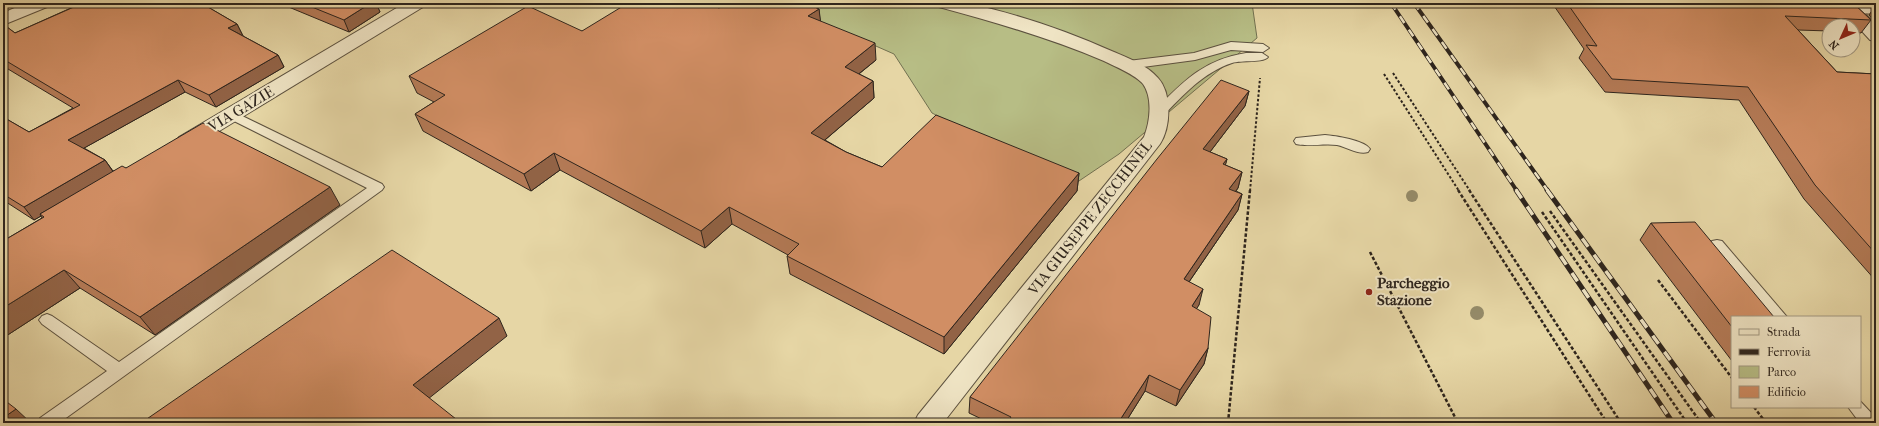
<svg xmlns="http://www.w3.org/2000/svg" width="1879" height="426" font-family="'IM FELL French Canon',serif">
  <rect width="100%" height="100%" fill="#e6d6a5"/>
  <filter id="stains"><feTurbulence type="fractalNoise" baseFrequency=".005" numOctaves="4"/><feColorMatrix values="0 0 0 0 .2 0 0 0 0 .09 0 0 0 0 .02 0 0 0 .5 -.17"/></filter>
  <radialGradient id="worn" r=".72"><stop offset=".6" stop-color="#630" stop-opacity="0"/><stop offset="1" stop-color="#630" stop-opacity=".3"/></radialGradient>
  <path fill="#b7bd85" stroke="#727151" d="M778 3H1252L1257 38 1119 154 1073 185 932 113 894 54Z"/>
  <g fill="none" stroke-linecap="round" stroke-linejoin="round">
    <g stroke="#5c513f" stroke-width="2">
      <g id="service">
        <path d="M1231 42 1263 44 1269 48 1263 52 1231 50 1195 60 1128 69 1122 65 1128 61 1194 53Z"/>
        <path d="M1246 53H1262L1268 57C1264 63 1241 60 1232 63 1204 72 1183 95 1163 116H1155L1153 113 1155 110C1184 81 1203 60 1246 53Z"/>
        <path d="M232 111 382 184 384 187 382 190 59 423H38L40 418 107 371 42 324 39 320 42 316 47 314 52 316 119 362 367 188 228 118 226 115 228 112Z"/>
        <path d="M1325 135C1336 136 1364 140 1370 149L1368 152C1358 155 1347 147 1337 145 1324 143 1308 147 1296 144L1294 141 1296 138Z"/>
        <path d="M1717 240 1722 241 1787 317H1770L1712 249 1710 245 1712 241Z"/>
        <path d="M1860 401 1876 418V423H1860L1848 407H1860Z"/>
      </g>
    </g>
    <g stroke="#5c513f" stroke-width="2">
      <g id="minor">
        <path d="M26 3H50L47 7 3 25V13Z"/>
        <path d="M405 3H426L423 7 193 147 186 149 179 147 176 142 179 137Z"/>
        <path d="M936 3C946 3 957 1 967 3 1017 14 1067 31 1114 52 1128 58 1147 65 1158 78 1172 93 1171 127 1160 144L943 423H914L918 415 1144 137C1150 122 1153 98 1143 84 1136 75 1114 66 1104 61 1050 38 995 22 939 7Z"/>
        <path d="M1848 3 1876 4V14L1843 12 1840 8 1843 4Z"/>
      </g>
    </g>
    <g stroke="#5c513f" stroke-width="2">
      <path id="tertiary" d="M1836 3H1855L1876 25V41L1870 40Z"/>
    </g>
    <g stroke="#2e251d" stroke-width="2" stroke-dasharray="2.5 2" stroke-linecap="butt">
      <path d="M1393 73 1470 191"/>
      <path d="M1384 74 1459 191"/>
      <path d="M1250 191 1260 78"/>
    </g>
    <g stroke="#2e251d" stroke-width="2.5" stroke-dasharray="3.5 2" stroke-linecap="butt">
      <path d="M1458 190 1607 423"/>
      <path d="M1469 190 1621 423"/>
      <path d="M1550 211 1701 423"/>
      <path d="M1542 212 1687 423"/>
      <path d="M1370 252 1458 423"/>
      <path d="M1658 280 1732 378"/>
      <path d="M1754 407 1766 423"/>
      <path d="M1228 423 1250 190"/>
    </g>
    <use href="#service" fill="#efe4c4" fill-rule="evenodd"/>
    <use href="#minor" fill="#efe4c4" fill-rule="evenodd"/>
    <use href="#tertiary" fill="#efe4c4" fill-rule="evenodd"/>
    <g stroke="#2e251d" stroke-width="4">
      <g id="rail-far1">
        <path d="M1391 3 1517 191"/>
        <path d="M1414 3 1548 191"/>
      </g>
    </g>
    <g stroke="#2e251d" stroke-width="5">
      <g id="rail">
        <path d="M1516 190 1673 423"/>
        <path d="M1547 190 1716 423"/>
      </g>
    </g>
    <use href="#rail-far1" stroke="#efe4c4" stroke-width="2.5" stroke-dasharray="8" stroke-linecap="butt"/>
    <use href="#rail" stroke="#efe4c4" stroke-width="3.5" stroke-dasharray="10" stroke-linecap="butt"/>
  </g>
  <g fill="#948a68">
    <circle cx="1412" cy="196" r="6"/>
    <circle cx="1477" cy="313" r="7"/>
  </g>
  <g fill="#b47a56" stroke="#2e251d">
    <path d="M82 3H201L237 24 243 36 278 55 284 67 216 107 185 92 84 148 105 160 113 171 126 168 340 205 155 335 80 288 3 338V241L42 218 41 216 34 220 3 200V117L29 132 73 108 3 66V24L15 33Z"/>
    <path d="M279 3H376L380 12 349 32Z"/>
    <path d="M1552 3H1853L1871 20 1861 33 1853 32V26H1829V31L1798 30 1837 72 1876 74V281L1804 199 1739 100 1605 92 1579 58 1584 49Z"/>
    <path d="M1876 5V23L1869 15Z"/>
    <path d="M819 9 820 21 876 60 859 74 873 81 874 98 825 140 846 152 882 167 1079 173 1077 191 944 354 790 274 787 256 788 255 732 224 705 248 560 170 531 191 423 131 415 114 434 102 417 93 409 76 582 31Z"/>
    <path d="M1249 91 1245 106 1210 152 1227 159 1225 165 1242 172 1238 188 1236 191 1242 194 1238 210 1189 282 1199 305 1196 308 1208 348 1204 364 1176 406 1145 391 1125 423H990L969 413 970 397Z"/>
    <path d="M1651 223 1732 317V361L1640 240Z"/>
  </g>
  <g fill="#926346" stroke="#2e251d">
    <path d="M371 3H376L380 12 349 32 344 20Z"/>
    <path d="M819 9 821 25 808 16Z"/>
    <path d="M237 24 243 36 228 28Z"/>
    <path d="M875 43 876 60 846 84 845 67Z"/>
    <path d="M278 55 284 67 216 107 209 95Z"/>
    <path d="M178 80 185 92 77 152 68 140Z"/>
    <path d="M873 81 874 98 813 150 811 133Z"/>
    <path d="M1249 91 1245 106 1200 165 1203 149Z"/>
    <path d="M554 153 560 170 531 191 524 174Z"/>
    <path d="M1227 159 1223 175V164Z"/>
    <path d="M105 160 114 173 40 214 41 216 34 220 24 207Z"/>
    <path d="M1242 172 1238 188 1225 205 1229 189Z"/>
    <path d="M1079 173 1077 191 944 354V337Z"/>
    <path d="M330 187 340 205 155 335 140 317Z"/>
    <path d="M1242 194 1238 210 1180 295 1184 279Z"/>
    <path d="M729 207 732 224 705 248 701 231Z"/>
    <path d="M64 270 80 288 3 338V308Z"/>
    <path d="M1203 289 1199 305 1188 322 1192 306Z"/>
    <path d="M499 318 507 336 423 403 413 385Z"/>
    <path d="M1208 348 1204 364 1176 406 1180 390Z"/>
    <path d="M1149 375 1145 391 1125 423H1118Z"/>
    <path d="M16 409 31 423H3V418Z"/>
  </g>
  <g fill="#d18e64" stroke="#2e251d">
    <path d="M83 3H201L237 24 228 28 278 55 209 95 178 80 68 140 105 160 24 207 3 194V117L29 132 80 105 3 59V24L15 33Z"/>
    <path d="M302 3H371L344 20Z"/>
    <path d="M628 3H706L719 8 727 3H805L819 9 808 16 875 43 845 67 873 81 811 133 846 152 882 167 936 115 1079 173 944 337 787 256 799 244 729 207 701 231 554 153 524 174 415 114 445 95 409 76 528 6 582 31Z"/>
    <path d="M1567 3H1853L1871 20 1785 16 1837 72 1876 74V254L1815 185 1748 87 1612 79 1586 45 1597 46Z"/>
    <path d="M1221 80 1249 91 1203 149 1227 159 1223 164 1242 172 1229 189 1242 194 1184 279 1203 289 1192 306 1211 317 1208 348 1180 390 1149 375 1118 423H1007L1011 417 970 397 1157 159Z"/>
    <path d="M203 123 330 187 140 317 64 270 3 308V241L44 217 40 214 122 166 126 168Z"/>
    <path d="M1695 222 1774 317H1732V327L1651 223Z"/>
    <path d="M392 250 499 318 413 385 461 423H141Z"/>
    <path d="M3 399 16 409 3 418Z"/>
  </g>
  <circle fill="#8f2418" stroke="#efe4c4" stroke-width="1.5" cx="1369" cy="292" r="4"/>
  <g text-anchor="middle" dominant-baseline="central" stroke-width="4" stroke-linejoin="round" paint-order="stroke">
    <g font-size="15" fill="#2e251d" stroke="#efe4c4">
      <text transform="translate(241 109) rotate(-31)">VIA GAZIE</text>
      <text transform="translate(1090 218) rotate(-52)">VIA GIUSEPPE ZECCHINEL</text>
    </g>
    <g font-size="15" font-weight="bold" fill="#2e251d" stroke="#efe4c4" text-anchor="start">
      <text x="1377" y="283">Parcheggio<tspan x="1377" dy="17">Stazione</tspan></text>
    </g>
  </g>
  <rect width="1879" height="426" fill="none" stroke="#e6d6a5" stroke-width="16"/>
  <rect x="4" y="4" width="1871" height="418" fill="none" stroke="#2e251d" stroke-width="2"/>
  <rect x="8" y="8" width="1863" height="410" fill="none" stroke="#2e251d"/>
  <rect x="1731" y="316" width="130" height="92" fill="#efe4c4" stroke="#a29881"/>
  <rect x="1739" y="329" width="20" height="6" fill="#efe4c4" stroke="#a29881"/>
  <text x="1767" y="336" font-size="12" fill="#2e251d">Strada</text>
  <rect x="1739" y="349" width="20" height="6" fill="#2e251d" stroke="#a29881"/>
  <text x="1767" y="356" font-size="12" fill="#2e251d">Ferrovia</text>
  <rect x="1739" y="366" width="20" height="12" fill="#b7bd85" stroke="#a29881"/>
  <text x="1767" y="376" font-size="12" fill="#2e251d">Parco</text>
  <rect x="1739" y="386" width="20" height="12" fill="#d18e64" stroke="#a29881"/>
  <text x="1767" y="396" font-size="12" fill="#2e251d">Edificio</text>
  <g transform="translate(1841 38) rotate(226)"><circle r="19" fill="#efe4c4" stroke="#a29881"/>
  <path d="M0-3L7 15L0 10L-7 15Z" fill="#8f2418"/>
  <text y="-6" font-size="11" font-weight="bold" text-anchor="middle" fill="#2e251d">N</text>
  </g>
  <rect width="100%" height="100%" filter="url(#stains)"/>
  <rect width="100%" height="100%" fill="url(#worn)"/>
</svg>
